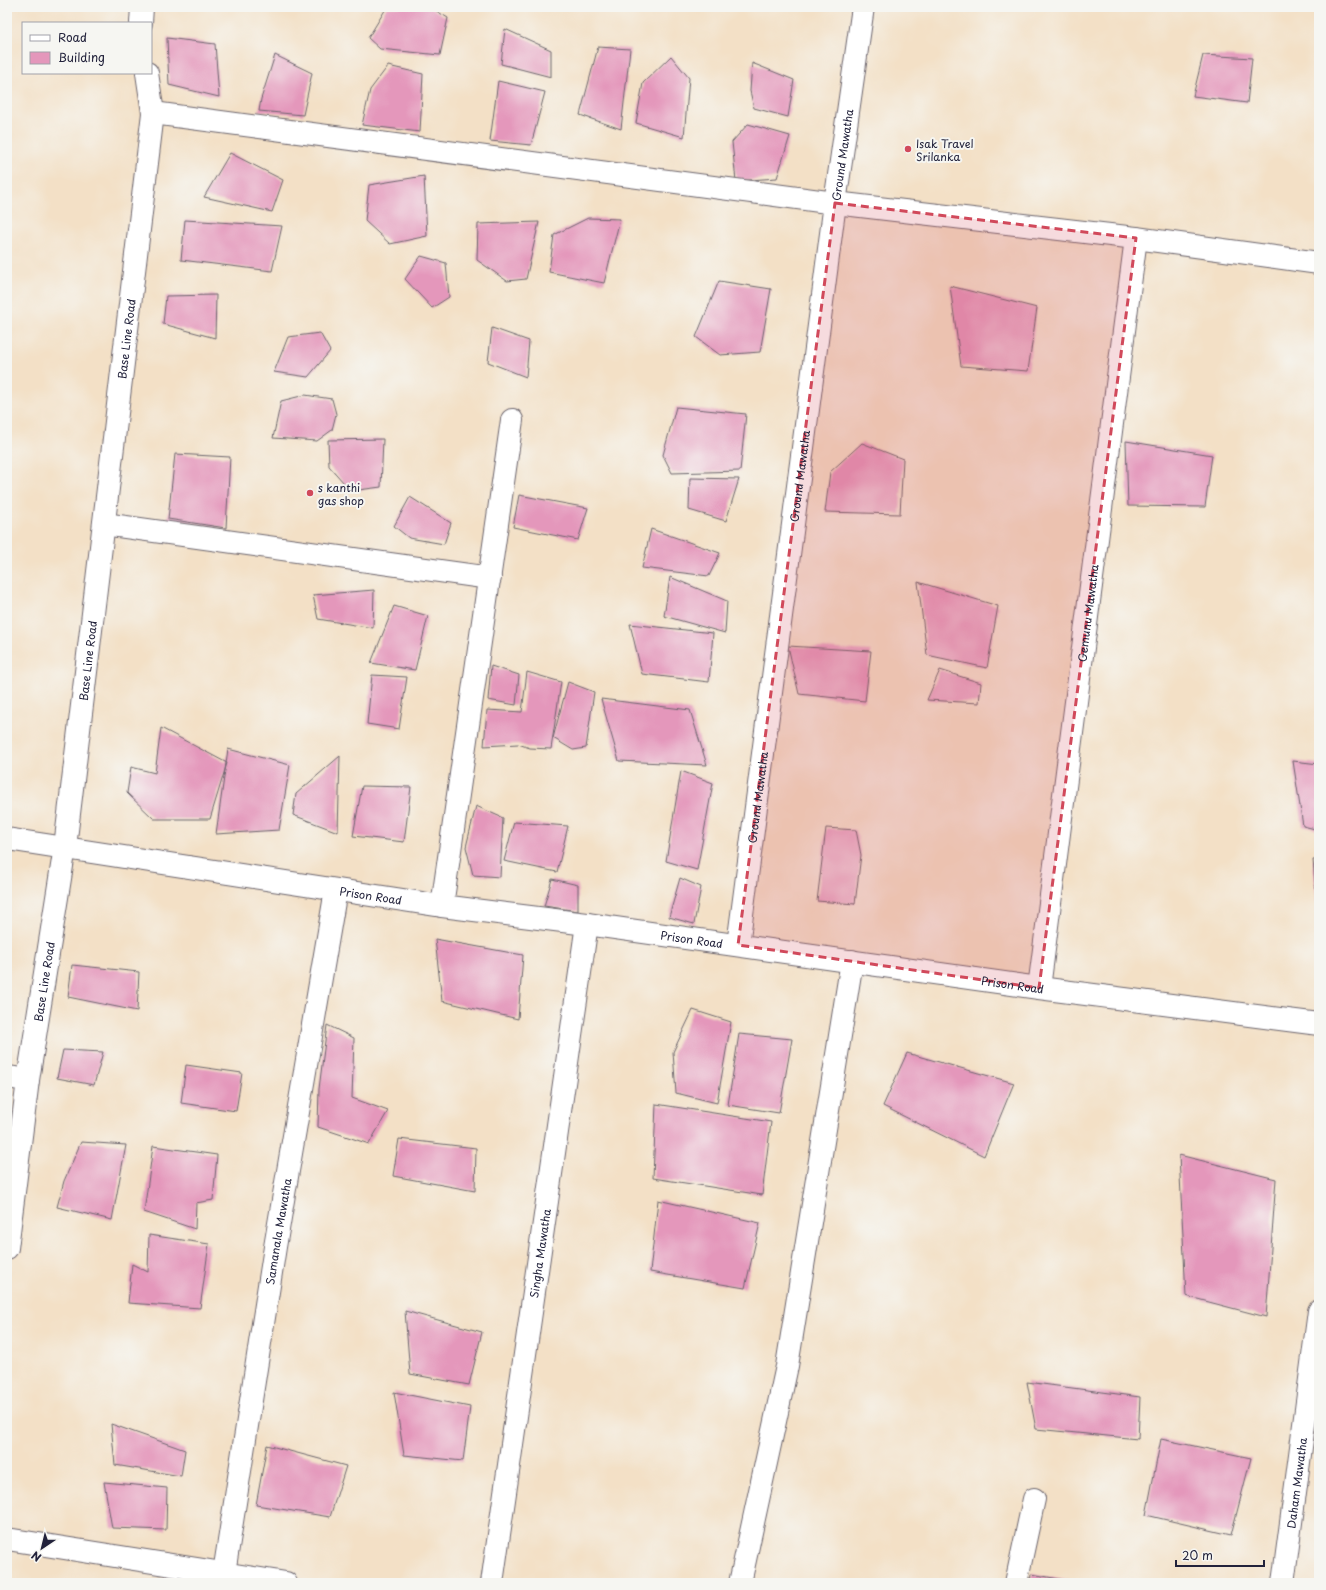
<svg xmlns="http://www.w3.org/2000/svg" width="1326" height="1590" font-family="'Playpen Sans',sans-serif">
  <rect width="100%" height="100%" fill="#f6f6f2"/>
  <filter id="ink" filterUnits="userSpaceOnUse"><feTurbulence type="fractalNoise" baseFrequency=".025" numOctaves="2"/><feDisplacementMap in="SourceGraphic" scale="8" xChannelSelector="R" yChannelSelector="G"/><feConvolveMatrix kernelMatrix="1 2 1 2 8 2 1 2 1" color-interpolation-filters="sRGB"/></filter>
  <filter id="wash" filterUnits="userSpaceOnUse"><feTurbulence type="fractalNoise" baseFrequency=".012" numOctaves="4" result="noise"/><feDisplacementMap in="SourceGraphic" scale="16" xChannelSelector="R" yChannelSelector="G"/><feGaussianBlur stdDeviation="0.9" result="paint"/><feColorMatrix in="noise" values="0 0 0 0 0 0 0 0 0 0 0 0 0 0 0 0 0 1.4 0 .05"/><feComposite in="paint" operator="in"/></filter>
  <g filter="url(#wash)">
    <rect width="100%" height="100%" fill="#f3e0c6"/>
    <g id="blocks">
      <g fill="#e497bb">
        <path d="M387 7H430L448 18 440 55 380 49 368 38Z"/>
        <path d="M505 29 551 50V77L501 64Z"/>
        <path d="M167 38 215 44 219 97 169 85Z"/>
        <path d="M598 47 630 49 621 129 580 115Z"/>
        <path d="M275 55 312 73 303 115 259 111 261 99Z"/>
        <path d="M1203 55 1252 58 1247 103 1193 96Z"/>
        <path d="M671 56 689 78 684 137 636 123 643 83Z"/>
        <path d="M752 63 794 80 788 117 754 108 750 91Z"/>
        <path d="M388 66 423 74 420 132 362 125 370 90Z"/>
        <path d="M498 81 545 92 531 145 490 141Z"/>
        <path d="M748 124 790 136 777 178 736 181 732 142Z"/>
        <path d="M230 153 283 180 272 212 204 197Z"/>
        <path d="M424 176 427 236 390 244 365 221 369 185Z"/>
        <path d="M588 218 620 219 604 283 549 272 554 235Z"/>
        <path d="M185 220 282 226 272 271 181 260Z"/>
        <path d="M539 222 526 279 507 281 477 260 478 224Z"/>
        <path d="M421 256 446 263 449 297 432 308 405 279Z"/>
        <path d="M719 281 771 289 760 352 720 355 696 337Z"/>
        <path d="M950 286 1037 308 1028 371 961 366Z"/>
        <path d="M216 295 215 338 163 324 166 296Z"/>
        <path d="M492 328 529 341 526 377 488 362Z"/>
        <path d="M320 333 330 351 308 377 274 372 288 337Z"/>
        <path d="M305 395 332 399 336 414 332 430 317 441 273 438 281 401Z"/>
        <path d="M676 407 746 414 740 471 672 473 663 455Z"/>
        <path d="M383 439 381 487 351 491 329 466 328 440Z"/>
        <path d="M1126 441 1212 455 1205 507 1128 506Z"/>
        <path d="M862 443 903 459 900 514 825 512 830 472Z"/>
        <path d="M175 454 230 457 226 528 168 519Z"/>
        <path d="M690 478 739 479 726 521 689 510Z"/>
        <path d="M519 495 588 508 578 540 513 527Z"/>
        <path d="M410 497 451 523 444 544 409 538 394 526Z"/>
        <path d="M651 529 720 553 709 576 642 568Z"/>
        <path d="M670 577 727 601 725 633 664 616Z"/>
        <path d="M918 582 998 606 987 668 927 655Z"/>
        <path d="M374 590 373 628 318 619 313 595Z"/>
        <path d="M394 606 428 616 415 670 371 663Z"/>
        <path d="M630 624 713 633 709 682 642 674Z"/>
        <path d="M788 646 871 651 865 701 799 694Z"/>
        <path d="M491 666 519 675 516 705 488 700Z"/>
        <path d="M940 670 981 683 979 703 927 700Z"/>
        <path d="M527 672 561 682 551 749 530 748 518 744 484 746 487 710 522 712Z"/>
        <path d="M372 675 407 677 399 729 367 724Z"/>
        <path d="M568 682 594 692 586 748 573 750 553 738Z"/>
        <path d="M601 699 690 710 707 765 619 761Z"/>
        <path d="M161 728 227 763 210 819H154L127 793 131 767 155 773Z"/>
        <path d="M228 749 290 765 279 830 216 834Z"/>
        <path d="M340 756 338 832 293 815 296 794Z"/>
        <path d="M1293 761 1319 764V830L1303 826Z"/>
        <path d="M681 771 713 783 697 870 666 861Z"/>
        <path d="M362 786 411 787 404 842 353 836Z"/>
        <path d="M476 806 503 818 500 877 473 875 466 847Z"/>
        <path d="M514 822 568 826 557 872 504 861Z"/>
        <path d="M826 828 856 830 861 855 855 904 817 901Z"/>
        <path d="M1319 859V916H1318L1313 860Z"/>
        <path d="M680 878 701 887 694 924 669 917Z"/>
        <path d="M552 879 578 885V911L544 906Z"/>
        <path d="M435 939 523 955 518 1019 442 1001Z"/>
        <path d="M72 965 139 972 137 1011 68 997Z"/>
        <path d="M693 1010 731 1022 717 1103 676 1093 673 1052Z"/>
        <path d="M327 1025 354 1038 352 1098 388 1111 369 1144 318 1127 319 1089Z"/>
        <path d="M739 1034 792 1039 779 1113 728 1105Z"/>
        <path d="M63 1050 103 1052 94 1085 57 1078Z"/>
        <path d="M907 1053 1014 1083 984 1156 883 1106Z"/>
        <path d="M186 1065 242 1073 236 1111 181 1103Z"/>
        <path d="M656 1104 771 1122 762 1195 653 1178Z"/>
        <path d="M399 1139 476 1148 475 1191 393 1176Z"/>
        <path d="M81 1142 126 1145 112 1220 57 1207 64 1181Z"/>
        <path d="M153 1146 217 1155 213 1200 196 1203 195 1229 144 1212Z"/>
        <path d="M1179 1155 1276 1179 1266 1317 1186 1296Z"/>
        <path d="M658 1200 760 1223 745 1288 650 1272Z"/>
        <path d="M149 1235 209 1244 200 1308 128 1303 132 1264 148 1272Z"/>
        <path d="M405 1311 482 1332 469 1385 410 1374Z"/>
        <path d="M1027 1382 1140 1397 1138 1439 1036 1429Z"/>
        <path d="M394 1392 470 1407 463 1461 404 1455Z"/>
        <path d="M111 1424 185 1450 181 1476 115 1465Z"/>
        <path d="M1161 1439 1251 1458 1231 1535 1146 1515Z"/>
        <path d="M267 1445 346 1466 330 1517 256 1505Z"/>
        <path d="M104 1482 167 1488 166 1530 112 1528Z"/>
        <path d="M1032 1574 1075 1582V1583H1031Z"/>
      </g>
    </g>
  </g>
  <g filter="url(#ink)">
    <use href="#blocks" fill-opacity="0" stroke="#6b646c" stroke-width="1"/>
    <g fill="none" stroke-linecap="round" stroke-linejoin="round">
      <g stroke="#6b646c" stroke-width="24">
        <g id="minor">
          <path d="M141 23 142 7"/>
          <path d="M153 113 835 203 1136 238 1319 263"/>
          <path d="M104 524 490 578"/>
          <path id="s1" d="M7 839 442 906 587 924 1039 988 1319 1024"/>
          <path d="M442 906 512 420"/>
          <path id="s2" d="M738 945 835 203 863 7"/>
          <path id="s3" d="M1039 988 1136 238"/>
          <path d="M7 1077 28 1080"/>
          <path id="s4" d="M7 1248 28 1080 65 847 153 113 147 73"/>
          <path d="M7 1539 286 1583"/>
          <path id="s5" d="M224 1573 275 1247 336 890"/>
          <path id="s6" d="M492 1583 587 924"/>
          <path d="M740 1583 787 1366 852 961"/>
          <path d="M1016 1583 1034 1499"/>
          <path id="s7" d="M1283 1583 1319 1311"/>
        </g>
      </g>
      <use href="#minor" stroke="#fff" stroke-width="22"/>
    </g>
  </g>
  <path fill="#d1495b" fill-opacity="0.2" stroke="#d1495b" stroke-width="3" stroke-dasharray="8 5" stroke-linejoin="round" d="M835 203 1136 238 1039 988 738 945Z"/>
  <g fill="#d1495b" stroke="#f6f6f2" stroke-width="1.5">
    <circle cx="908" cy="149" r="4"/>
    <circle cx="310" cy="493" r="4"/>
  </g>
  <g text-anchor="middle" dominant-baseline="central" stroke-width="4" stroke-linejoin="round" paint-order="stroke">
    <g font-size="11" fill="#22223b" stroke="#f6f6f2" text-anchor="start">
      <text x="916" y="143">Isak Travel<tspan x="916" dy="13">Srilanka</tspan></text>
      <text x="318" y="487">s kanthi<tspan x="318" dy="13">gas shop</tspan></text>
    </g>
    <g font-size="11" fill="#22223b" stroke="#f6f6f2">
      <text stroke="none"><textPath href="#s2" startOffset="797">Ground Mawatha</textPath></text>
      <text stroke="none"><textPath href="#s4" startOffset="917">Base Line Road</textPath></text>
      <text stroke="none"><textPath href="#s2" startOffset="473">Ground Mawatha</textPath></text>
      <text stroke="none"><textPath href="#s3" startOffset="378">Gemunu Mawatha</textPath></text>
      <text stroke="none"><textPath href="#s4" startOffset="593">Base Line Road</textPath></text>
      <text stroke="none"><textPath href="#s2" startOffset="149">Ground Mawatha</textPath></text>
      <text stroke="none"><textPath href="#s1" startOffset="368">Prison Road</textPath></text>
      <text stroke="none"><textPath href="#s1" startOffset="692">Prison Road</textPath></text>
      <text stroke="none"><textPath href="#s4" startOffset="269">Base Line Road</textPath></text>
      <text stroke="none"><textPath href="#s1" startOffset="1016">Prison Road</textPath></text>
      <text stroke="none"><textPath href="#s5" startOffset="346">Samanala Mawatha</textPath></text>
      <text stroke="none"><textPath href="#s6" startOffset="333">Singha Mawatha</textPath></text>
      <text stroke="none"><textPath href="#s7" startOffset="101">Daham Mawatha</textPath></text>
    </g>
  </g>
  <rect width="1326" height="1590" fill="none" stroke="#f6f6f2" stroke-width="24"/>
  <rect x="22" y="22" width="130" height="52" fill="#f6f6f2" stroke="#a1a1a9"/>
  <rect x="30" y="35" width="20" height="6" fill="#ffffff" stroke="#a1a1a9"/>
  <text x="58" y="42" font-size="12" fill="#22223b">Road</text>
  <rect x="30" y="52" width="20" height="12" fill="#e497bb" stroke="#a1a1a9"/>
  <text x="58" y="62" font-size="12" fill="#22223b">Building</text>
  <g transform="translate(42 1548) rotate(215)" stroke="#f6f6f2" stroke-width="3" paint-order="stroke">
  <path d="M0-3L7 15L0 10L-7 15Z" fill="#22223b"/>
  <text y="-6" font-size="11" font-weight="bold" text-anchor="middle" fill="#22223b">N</text>
  </g>
  <path d="M1176 1560v6h88v-6" fill="none" stroke="#22223b" stroke-width="2"/>
  <text x="1182" y="1560" font-size="12" fill="#22223b" stroke="#f6f6f2" stroke-width="3" paint-order="stroke">20 m</text>
</svg>
